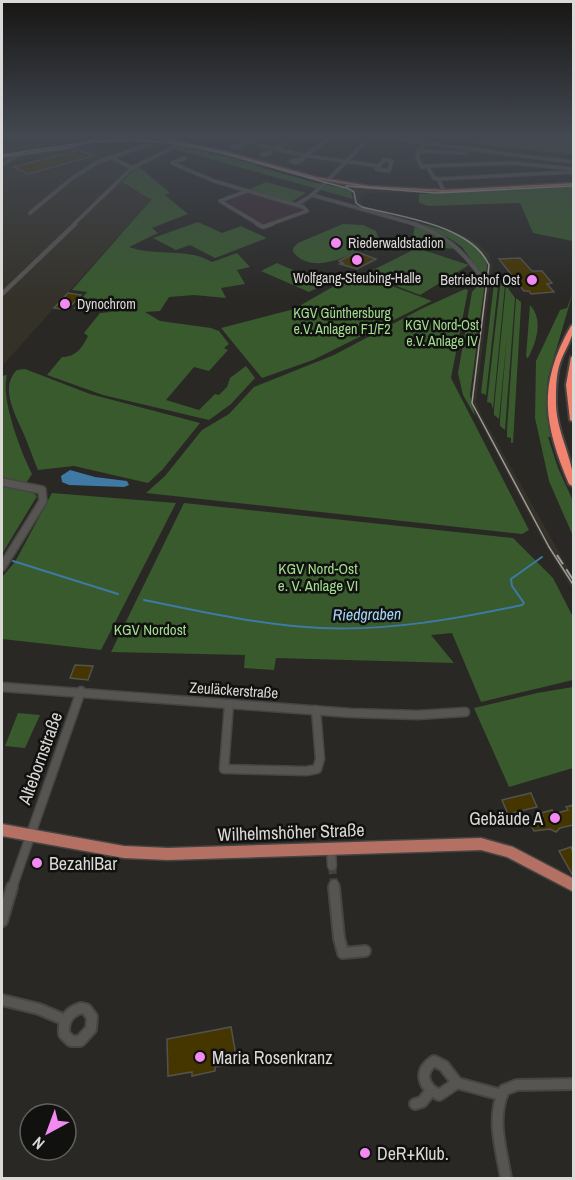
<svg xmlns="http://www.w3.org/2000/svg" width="575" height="1180" font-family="'Archivo Narrow',sans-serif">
  <rect width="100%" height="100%" fill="#292825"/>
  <g fill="#343129">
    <path d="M2 137H56L66 149 93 144 117 151 107 156 128 169 115 182 128 183 145 198 152 199 2 366Z"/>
    <path d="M194 147 314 179 373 190 443 193 573 186 451 194 378 192 363 195 359 201 366 207 460 234 477 243 489 254 492 266 476 402 482 416 573 577V590L543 541 470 404 487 266 481 250 471 242 452 233 360 207 355 203 351 191 345 188 192 149Z"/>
  </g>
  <path fill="#3c2a32" d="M249 193 301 208 303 210 263 225 223 201Z"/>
  <g fill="#385a2d">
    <path d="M419 137H573V155Z"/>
    <path d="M182 146 258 165 256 166 316 183 345 188 351 192 353 199 174 149Z"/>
    <path d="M138 166 170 193 165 195 188 214 152 228 158 233 129 247C156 257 187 247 212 262L237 253 250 267 237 270 245 284 221 288 226 298 194 295 169 297 160 311 145 312 160 321 211 328 219 331 229 344 224 348 228 350 209 371 194 367 166 400 199 410 215 394 219 395 227 387 230 378 246 366 255 378 231 404 209 420 103 395 47 375 62 357C76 357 82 348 88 336L84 333 100 313 111 312 91 308 73 309 87 292 72 290 152 199C140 197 133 184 121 183Z"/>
    <path d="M266 182 306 193 291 202 248 190Z"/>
    <path d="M573 187V241L533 233 520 203 429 206 419 203V194Z"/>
    <path d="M198 222 222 233 241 226 267 238 215 258 190 245 176 250 153 238Z"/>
    <path d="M417 223C440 230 485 236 487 266L470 395 475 416 463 395 458 373 472 292 484 278 462 247 449 238Z"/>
    <path d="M343 224 363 225 376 231 378 237 382 239C358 250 315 279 293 252V248L298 243Z"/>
    <path d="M415 225 458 249 411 246Z"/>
    <path d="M417 248 469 265 420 295 365 274Z"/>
    <path d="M277 263 325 284 309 292 261 271Z"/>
    <path d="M357 273 432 301 313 360 262 378 221 328 294 309Z"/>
    <path d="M495 275 499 277 486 395 481 393Z"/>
    <path d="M501 278 505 285 493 409 491 403 487 402Z"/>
    <path d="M506 285 515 298 505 430 500 426V420L507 335 499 419 494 415V409Z"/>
    <path d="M465 289 468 290 451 378 529 530 522 534 146 493 165 476 202 430 229 414 254 387 334 355 421 309Z"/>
    <path d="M573 292 548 378 546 403 551 437H548L558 468 573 501V536L549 481 535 418 536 361 560 310 567 308Z"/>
    <path d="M516 298 521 302V306L513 443H511V438L507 437V430Z"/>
    <path d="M530 305C544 320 536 343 528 358L526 357Z"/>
    <path d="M25 369 90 394 200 423 163 469 148 483 74 466 38 470C32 456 28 443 22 430 14 412 0 386 17 370Z"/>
    <path d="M7 375C0 398 21 452 32 474L26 483 2 480V376Z"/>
    <path d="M2 486 32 492 37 496 2 554Z"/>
    <path d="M52 493 176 503 101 650 2 639V577L15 562Z"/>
    <path d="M184 503 513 538 553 578 573 617V680L481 702 452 633 431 635 454 663 276 658 274 670 244 668 245 655 111 652Z"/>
    <path d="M573 687V768L509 787 474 708 537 693Z"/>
    <path d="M18 713 40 715 25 748 5 746Z"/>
  </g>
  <path fill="#3e7aa3" d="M70 470 95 477 127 481 129 485 124 487 69 485 62 482 61 476Z"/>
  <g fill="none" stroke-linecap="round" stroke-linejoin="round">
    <g stroke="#3e7aa3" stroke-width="2">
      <path d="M13 561 118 594"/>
      <path d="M144 600C203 612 261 625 321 628 389 631 456 619 522 605L524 603 512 586 511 579 542 557"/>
    </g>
  </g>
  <g fill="#453600" stroke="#53524f" stroke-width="1.5">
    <path d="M79 150 93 156 28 174 14 167Z"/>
    <path d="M357 252 376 259 357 269 340 264 343 263 339 261Z"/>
    <path d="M520 258 532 271H542L552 283 547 284 554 292 531 294 529 291H524L499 259Z"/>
    <path d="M68 293 81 295 67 310 54 308Z"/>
    <path d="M75 665 93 666 88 680 70 678Z"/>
    <path d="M531 793 537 807 508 814 502 800Z"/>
    <path d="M573 805V825L560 828 556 832 550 829 534 831 531 825 538 823 536 818 543 816 541 813 552 810 554 814 568 810 566 807Z"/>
    <path d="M571 847 573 853V876L559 851Z"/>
    <path d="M231 1027 235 1050 234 1064 215 1067V1071L192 1076V1072L168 1076 167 1039Z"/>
  </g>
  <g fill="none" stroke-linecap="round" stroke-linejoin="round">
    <path stroke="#444340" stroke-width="8" stroke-dasharray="8 4.5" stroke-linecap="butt" d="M332 866 334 884"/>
    <g stroke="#464543" stroke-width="4.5">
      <g id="minor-far4">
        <path d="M231 137 249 141"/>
        <path d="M331 137 349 139"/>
        <path d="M380 137 494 152"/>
        <path d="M247 142 307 156 379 166"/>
        <path d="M424 143 417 157 422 167 427 166 434 178 438 179 444 191"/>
        <path d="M241 145 232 147 237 148 258 137"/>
        <path d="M276 149 297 137"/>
        <path d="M418 151 466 153"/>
        <path d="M268 152 271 153 262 155V154Z"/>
        <path d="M490 152 574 162"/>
        <path d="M110 157 132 168"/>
        <path d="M185 158 172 163 214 181 303 207 307 211 268 225"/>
        <path d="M301 159 303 160 296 163 291 161Z"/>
        <path d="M301 159 331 137"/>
        <path d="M384 160 392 161 389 171 376 169Z"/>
        <path d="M2 165 20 154"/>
        <path d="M427 166 513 163 574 169"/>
        <path d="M336 172 370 137"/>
        <path d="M438 179 573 172"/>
        <path d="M247 191 220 201 260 225"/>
        <path d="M312 195 418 225"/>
        <path d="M296 205 312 195 334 174"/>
        <path d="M30 213 71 179 98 162 153 143"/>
        <path d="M73 225 132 168 182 143"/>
      </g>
    </g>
    <g stroke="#464543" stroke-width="5">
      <g id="minor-far3">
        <path d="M257 224 263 227 272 224"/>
        <path d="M414 224C446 236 460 248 480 275L481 279 474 285"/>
        <path d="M2 294 75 224"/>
      </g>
    </g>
    <g stroke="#464543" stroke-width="10">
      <path id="minor-far2" d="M2 482 42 490 43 501 2 567"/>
    </g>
    <g stroke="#464543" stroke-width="11">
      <g id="minor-far1">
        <path d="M2 687 351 713 418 715 465 712"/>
        <path d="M229 704 224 769 306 771 317 769 320 759 316 710"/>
        <path d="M331 849 332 866"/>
        <path d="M334 884V888"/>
        <path d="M12 888 81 691"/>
      </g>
    </g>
    <g stroke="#464543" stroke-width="14">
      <g id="minor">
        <path d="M334 887 339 938 343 953 365 951"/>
        <path d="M2 921 12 887"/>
        <path d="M2 1000 39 1009 65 1020"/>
        <path d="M81 1008 86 1009 92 1017 91 1029 80 1041H71L64 1034C63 1021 68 1012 81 1008Z"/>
        <path d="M434 1061 444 1066 457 1083 439 1095C423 1087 418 1072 434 1061Z"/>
        <path d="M457 1083 502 1095"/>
        <path d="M415 1104 422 1102 430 1092"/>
        <path d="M506 1178C501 1148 491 1119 504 1090L517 1085 574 1084"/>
      </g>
    </g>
    <g stroke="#464543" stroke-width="3">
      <g id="major">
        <path d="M99 137H104L72 148 2 158V156L71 146Z"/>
        <path d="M150 137H157L228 152 316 177 369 186 444 190 574 183V185L444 192 369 188 316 179 226 154Z"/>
        <path d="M2 824 124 846 168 848 481 838 513 847 574 879V892L507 857 481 850 168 860 124 858 2 836Z"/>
      </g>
    </g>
    <g stroke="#464543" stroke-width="4">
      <g id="highway">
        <path d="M574 324C574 338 564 350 560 363 556 375 556 388 556 400 555 431 574 458 574 487L569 484C544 424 537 385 571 326Z"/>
        <path d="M571 357H574V422L570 420 566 385Z"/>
      </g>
    </g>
    <use href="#minor-far4" stroke="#565552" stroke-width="3"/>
    <use href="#minor-far3" stroke="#565552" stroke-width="4"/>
    <use href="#minor-far2" stroke="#565552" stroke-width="7"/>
    <use href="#minor-far1" stroke="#565552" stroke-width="8"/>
    <use href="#minor" stroke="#565552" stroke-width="10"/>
    <use href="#major" fill="#b47163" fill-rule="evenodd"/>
    <use href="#highway" fill="#f2846f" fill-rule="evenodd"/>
    <g stroke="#9c9b99" stroke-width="1.5">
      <path d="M2 155C51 148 102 137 152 141 219 147 282 172 347 188L354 192 356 203 362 207C401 217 471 225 489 265L472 403 549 547 574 586"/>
      <path d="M346 186 436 193 574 186"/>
    </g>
    <path stroke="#9c9b99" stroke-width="2" stroke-dasharray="11 6" stroke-linecap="butt" d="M557 555 574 581"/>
  </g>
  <linearGradient id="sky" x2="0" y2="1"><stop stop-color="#171614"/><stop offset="0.45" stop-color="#434851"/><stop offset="1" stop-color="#434851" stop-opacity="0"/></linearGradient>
  <rect width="575" height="302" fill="url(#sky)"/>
  <g fill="#f38af2" stroke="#111110" stroke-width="2">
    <circle cx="336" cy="243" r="6"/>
    <circle cx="357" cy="260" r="6"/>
    <circle cx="532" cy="280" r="6"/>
    <circle cx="65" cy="304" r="6"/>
    <circle cx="555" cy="818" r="6"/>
    <circle cx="37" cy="863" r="6"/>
    <circle cx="200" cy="1057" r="6"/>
    <circle cx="365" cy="1153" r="6"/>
  </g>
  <g text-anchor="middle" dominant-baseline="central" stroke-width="5" stroke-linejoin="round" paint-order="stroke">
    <g font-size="14" fill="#dad9d8" stroke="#111110" text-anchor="start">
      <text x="348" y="243">Riederwaldstadion</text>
      <text x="357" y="278" text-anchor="middle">Wolfgang-Steubing-Halle</text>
      <text x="520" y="280" text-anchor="end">Betriebshof Ost</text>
      <text x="77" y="304">Dynochrom</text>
    </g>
    <g font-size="14" fill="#a2dc8f" stroke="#111110">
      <text x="342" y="313">KGV Günthersburg<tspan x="342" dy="16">e.V. Anlagen F1/F2</tspan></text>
      <text x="442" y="325">KGV Nord-Ost<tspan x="442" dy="16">e.V. Anlage IV</tspan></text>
    </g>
    <g font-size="15" fill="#a2dc8f" stroke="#111110">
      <text x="318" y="568">KGV Nord-Ost<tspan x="318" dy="17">e. V. Anlage VI</tspan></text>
      <text x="150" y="629">KGV Nordost</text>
    </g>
    <g font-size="15" fill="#dad9d8" stroke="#111110">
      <text transform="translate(234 690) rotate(4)">Zeuläckerstraße</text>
    </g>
    <g font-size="16" font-style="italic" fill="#a4d5f9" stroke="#111110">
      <text transform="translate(367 614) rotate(-1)">Riedgraben</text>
    </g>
    <g font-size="18" fill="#dad9d8" stroke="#111110">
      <text transform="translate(40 758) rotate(-70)">Altebornstraße</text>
      <text transform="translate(291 832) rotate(-2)">Wilhelmshöher Straße</text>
    </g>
    <g font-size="18" fill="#dad9d8" stroke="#111110" text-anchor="start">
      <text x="543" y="818" text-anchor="end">Gebäude A</text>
      <text x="49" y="863">BezahlBar</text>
      <text x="212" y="1057">Maria Rosenkranz</text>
      <text x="377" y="1153">DeR+Klub.</text>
    </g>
  </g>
  <rect width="575" height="1180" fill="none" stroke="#dad9d8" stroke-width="6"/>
  <g transform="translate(48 1132) rotate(221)"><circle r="28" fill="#111110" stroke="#616160" stroke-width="1.5"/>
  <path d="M0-4.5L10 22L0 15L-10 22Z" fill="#f38af2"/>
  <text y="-9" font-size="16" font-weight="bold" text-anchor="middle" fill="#dad9d8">N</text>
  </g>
</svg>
